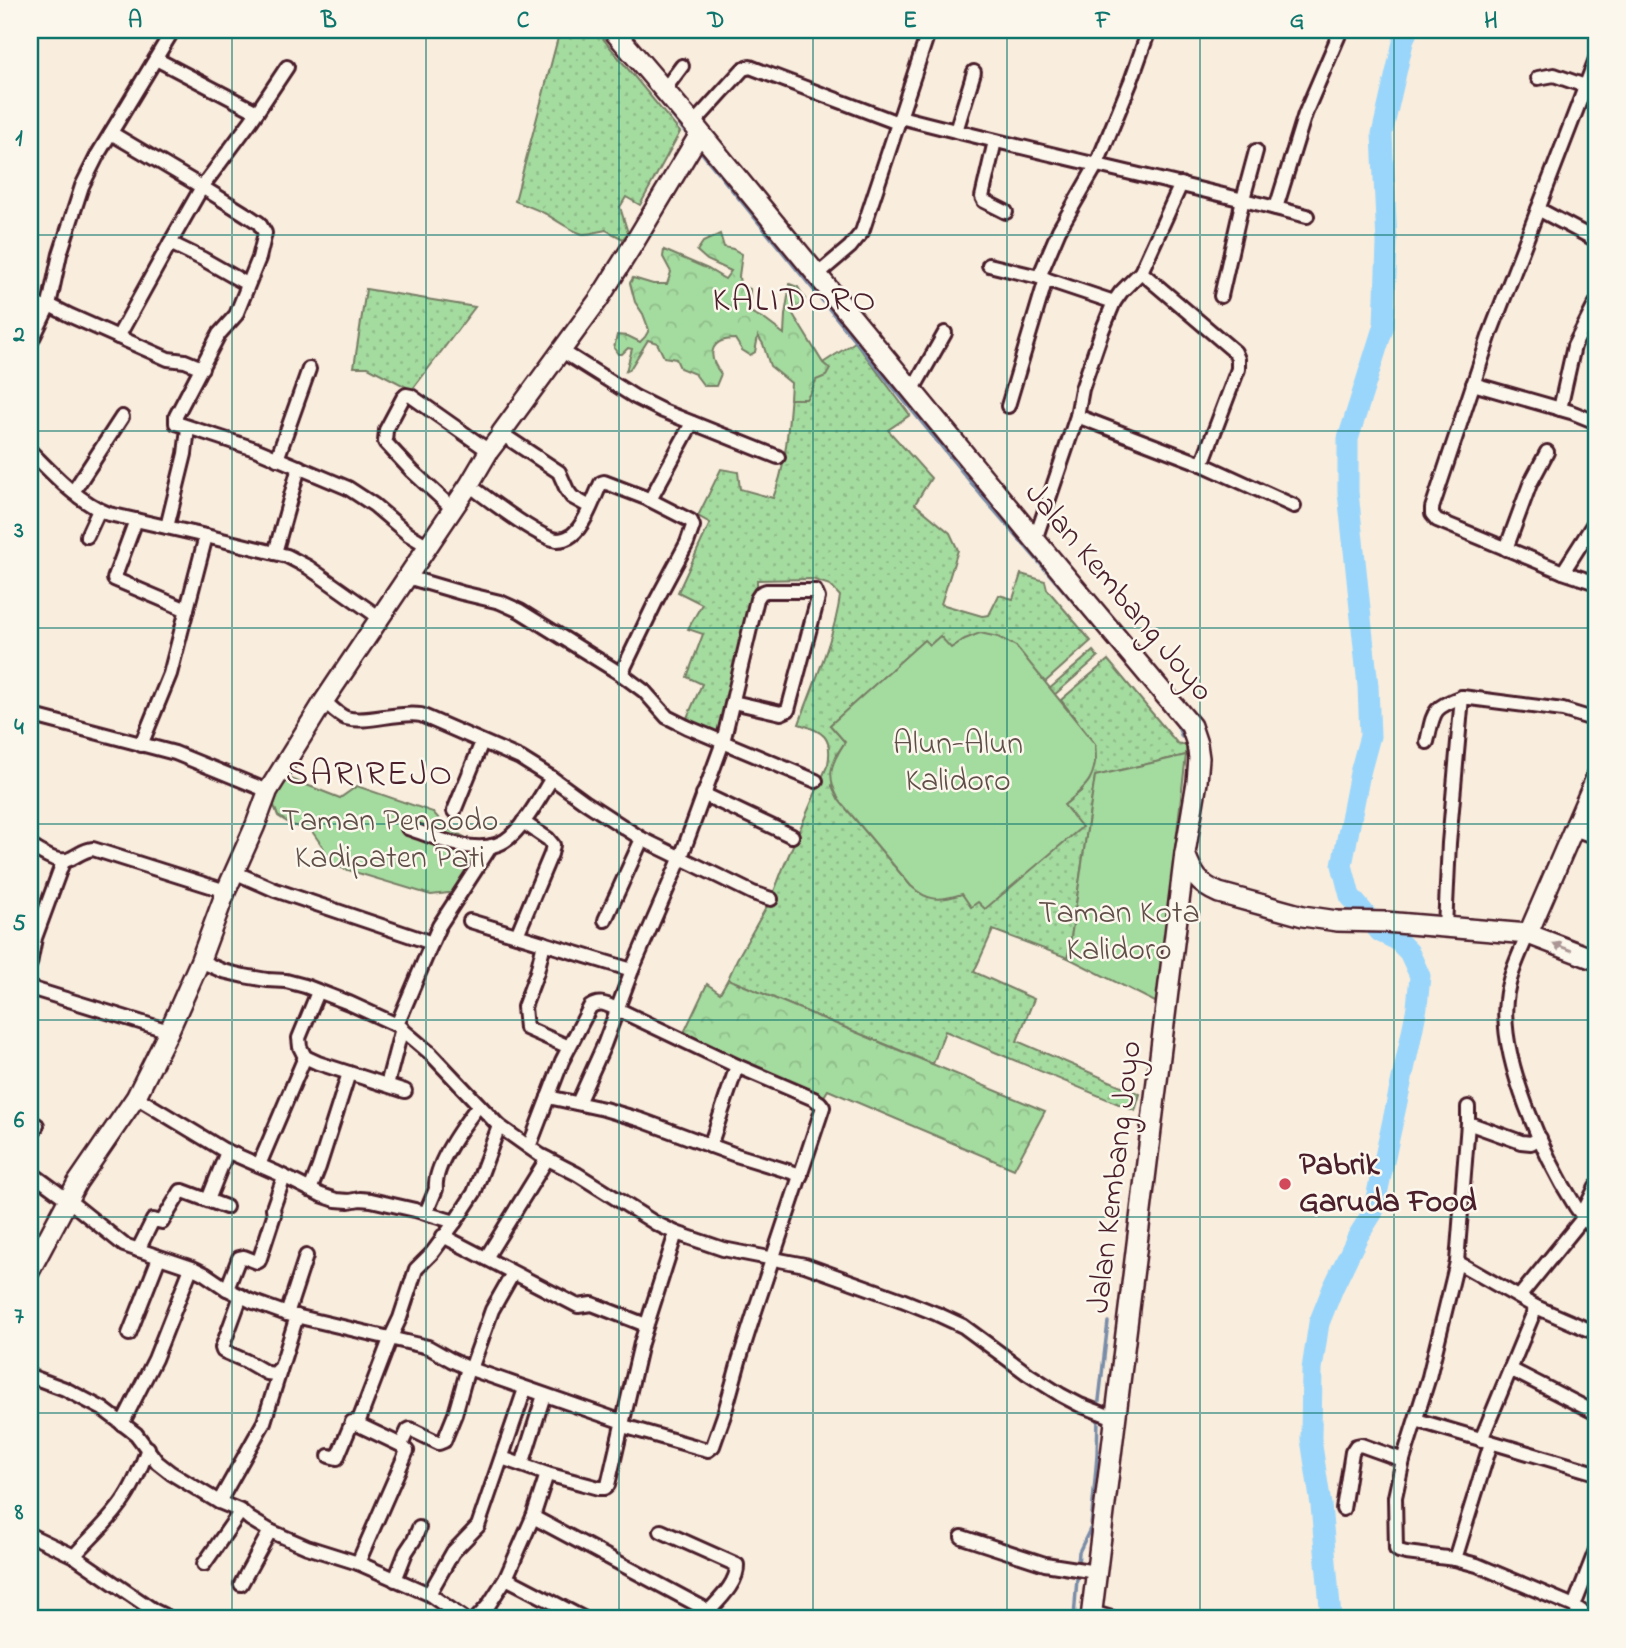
<svg xmlns="http://www.w3.org/2000/svg" width="1626" height="1648" font-family="'Indie Flower',sans-serif">
  <defs>
    <pattern id="grass-dots" width="8" height="8" patternUnits="userSpaceOnUse" patternTransform="scale(1.75)"><rect width="8" height="8" fill="#a4db9f"/><path d="M2 2h.1M6 6h.1" fill="none" stroke="#8fbc89" stroke-width="1.8" stroke-linecap="round"/></pattern>
    <pattern id="forest-crowns" width="20" height="18" patternUnits="userSpaceOnUse" patternTransform="scale(1.75)"><rect width="20" height="18" fill="#a4db9f"/><path d="M2 6a3 3 0 1 1 6 0M12 15a3 3 0 1 1 6 0" fill="none" stroke="#8fbc89"/></pattern>
  </defs>
  <rect width="100%" height="100%" fill="#f9eddd"/>
  <filter id="ink" filterUnits="userSpaceOnUse"><feTurbulence type="fractalNoise" baseFrequency=".0143" numOctaves="2"/><feDisplacementMap in="SourceGraphic" scale="14" xChannelSelector="R" yChannelSelector="G"/><feConvolveMatrix kernelMatrix="1 2 1 2 8 2 1 2 1" color-interpolation-filters="sRGB"/></filter>
  <g filter="url(#ink)">
    <g fill="url(#grass-dots)" stroke="#777d65" stroke-width="2">
      <path d="M560 30H596L680 132 640 205 626 197 620 207 628 233 623 239 606 230C599 231 591 234 584 234 576 234 554 219 546 214 536 209 525 205 515 201Z"/>
      <path d="M366 289 475 307 412 390 368 367H354Z"/>
      <path d="M855 342 910 415 888 430 931 478 915 504 950 533 958 550 941 604 982 616 989 615 999 595 1013 599 1021 574 1045 581 1047 589 1091 641 1044 683 965 639 951 648 930 645 925 640 830 725 845 742 837 754 832 786 839 800 911 886 1064 805 1081 791 1096 759 1095 744 1061 700 1108 660 1177 743 1186 745V755L1095 776 1068 958 993 930 974 972 1034 999 1017 1041 1140 1094 1135 1111 945 1031 933 1064 728 979 737 959 771 899 784 866 828 764C833 737 823 731 799 724 813 686 835 636 840 596L830 585 812 579 757 580V599L726 735 686 720 702 684 687 677 703 634 688 629 702 604 678 592 710 523 698 516 721 469 738 472 740 489 773 498C788 461 788 422 792 383Z"/>
      <path d="M1093 651 1098 657 1038 709 1033 703Z"/>
    </g>
    <g fill="url(#forest-crowns)" stroke="#777d65" stroke-width="2">
      <path d="M720 234 724 247 733 249 742 254 739 276 740 285 750 289V312L764 319 784 334 785 315 790 284 798 287 805 299 801 306 791 311 823 363 830 369 826 376 816 380 811 392 806 399H790L791 383 770 366 763 344 758 336 755 352 750 355 742 350 735 339C709 339 707 356 721 374L716 386H704L695 374 680 368 676 359 664 357 657 343 648 340 630 369 626 371 632 349 628 348 622 354H618L614 348 617 335 628 336 640 342 645 337 649 330 643 314 635 302 630 283 633 278 653 284H667L671 272 663 257 664 250 708 269 725 279 731 271 707 260 697 251 703 242Z"/>
      <path d="M728 979 1045 1111 1014 1169 828 1090 820 1103 681 1039 707 984 720 993Z"/>
    </g>
    <g fill="#a4db9f" stroke="#777d65" stroke-width="2">
      <path d="M980 633 998 637 1016 646 1095 744C1098 776 1088 786 1064 805L1082 827 985 909 978 902 971 907 962 894C940 901 928 902 911 886L839 800C826 775 830 765 845 742L830 725 924 640 930 645 940 636 951 648 965 639Z"/>
      <path d="M1186 755 1157 1003 1068 958 1095 776Z"/>
      <path d="M286 777 340 798 357 786 433 812 447 828 485 848 457 892 431 895 331 865 323 847 311 830 292 825 278 816 273 803Z"/>
    </g>
    <g fill="none" stroke-linecap="round" stroke-linejoin="round">
      <g stroke="#7a8da8" stroke-width="3.5">
        <path d="M640 76 690 138"/>
        <path d="M697 147 981 495 1115 650"/>
        <path d="M1176 722 1182 737"/>
        <path d="M1098 1409 1108 1322"/>
        <path d="M1074 1618 1079 1552 1091 1527 1097 1456 1098 1417"/>
      </g>
      <path stroke="#9ad6fb" stroke-width="21" d="M1331 1618 1321 1505 1311 1439 1312 1369 1319 1323 1333 1288 1358 1236 1373 1212 1410 1042 1417 1007 1420 976 1409 952 1397 940 1380 932 1350 896 1342 865 1360 773 1370 736 1368 686 1348 492V439L1384 325 1387 244 1382 134 1404 38 1408 30"/>
      <g stroke="#4a1f2b" stroke-width="18">
        <g id="street">
          <path d="M156 59 257 112"/>
          <path d="M1596 59 1490 334 1432 508V514L1437 520 1563 572 1596 583"/>
          <path d="M1538 78 1554 75 1585 86"/>
          <path d="M664 90 682 66"/>
          <path d="M900 117C1035 152 1172 181 1307 216"/>
          <path d="M693 124 743 69 750 67 898 123"/>
          <path d="M956 131 974 72"/>
          <path d="M111 133 202 187 247 215 259 223 265 233 259 258 236 315 219 334 176 416V423L255 449 348 488 374 505 408 534 428 546"/>
          <path d="M995 141 982 197 984 201 1006 212"/>
          <path d="M1276 208 1305 114 1341 30"/>
          <path d="M1538 209 1596 240"/>
          <path d="M989 265 1039 277 1114 302"/>
          <path d="M817 275 850 247 862 232 929 30"/>
          <path d="M1039 277 1059 230 1097 164 1131 81 1149 30"/>
          <path d="M247 284 203 259 170 243 202 187 251 121 287 67"/>
          <path d="M1221 296 1243 199 1256 151"/>
          <path d="M30 301 46 309"/>
          <path d="M49 305 71 316 159 355 168 359 185 361 202 368"/>
          <path d="M118 337 170 243"/>
          <path d="M30 344 49 305 60 254 82 186 98 154 173 30"/>
          <path d="M562 351 635 397 663 411 778 457"/>
          <path d="M1473 384 1571 412 1596 422"/>
          <path d="M912 391 945 333"/>
          <path d="M1008 406 1046 279"/>
          <path d="M1560 409 1574 346 1596 303"/>
          <path d="M1077 416 1202 464 1238 369V359L1235 352 1141 272"/>
          <path d="M502 434 559 472 567 490 572 497 590 507"/>
          <path d="M30 451C53 474 78 502 109 514L206 536 287 556 308 567 380 618"/>
          <path d="M277 459 309 369"/>
          <path d="M1202 464 1294 506"/>
          <path d="M469 485C487 498 538 538 557 540 562 540 568 538 572 535 585 525 594 498 601 483L604 482 646 498 691 521 693 526 687 543 657 599 621 674"/>
          <path d="M73 492 122 417"/>
          <path d="M650 500 692 423"/>
          <path d="M453 509 412 471 385 442 386 430 403 398 406 395 411 396 489 451"/>
          <path d="M136 520 114 579 187 610"/>
          <path d="M167 527 185 454 188 428"/>
          <path d="M87 536 99 510"/>
          <path d="M1035 540 1077 416 1082 389 1102 331 1114 302 1121 292 1141 272 1181 184"/>
          <path d="M1506 549 1530 484 1547 452"/>
          <path d="M275 553 299 467"/>
          <path d="M1563 572 1596 520"/>
          <path d="M407 577 462 593 500 602 520 611 621 674 644 691 667 717 687 727 816 781"/>
          <path d="M324 701C330 706 338 715 346 718 366 724 398 711 421 715L520 758 552 778 585 802 642 839 753 893 771 899"/>
          <path d="M30 715 175 753 268 791"/>
          <path d="M1427 742C1434 712 1431 708 1462 697"/>
          <path d="M141 745 170 674 206 536"/>
          <path d="M703 794 792 836"/>
          <path d="M454 811 482 742"/>
          <path d="M408 828C437 838 485 861 511 836 528 820 540 797 552 778"/>
          <path d="M1574 829 1596 837"/>
          <path d="M30 846C42 852 58 866 72 858 80 854 84 850 93 849L226 891"/>
          <path d="M234 872 275 890 432 943"/>
          <path d="M605 920 642 839"/>
          <path d="M470 921 632 970"/>
          <path d="M1445 927 1449 843 1462 697 1563 710 1596 720"/>
          <path d="M1528 934C1519 955 1508 978 1506 1000 1499 1059 1544 1157 1576 1207 1582 1216 1590 1223 1596 1232"/>
          <path d="M517 935 551 854 553 845 548 839 523 822"/>
          <path d="M544 943 537 972 524 1007 526 1028 569 1047"/>
          <path d="M200 961 223 971 244 976 267 980 286 981 305 986 349 1003 397 1025 430 1053 499 1126 540 1155 577 1174 655 1223 676 1233 723 1249 805 1265 902 1300 937 1314 963 1326 1028 1374 1061 1395 1080 1405 1117 1419"/>
          <path d="M30 964 35 938 63 862"/>
          <path d="M30 988 169 1031"/>
          <path d="M397 1025 439 926 491 846"/>
          <path d="M305 1057 300 1047 299 1038 318 992"/>
          <path d="M387 1085 402 1028"/>
          <path d="M136 1097 222 1149 277 1173 321 1195 336 1200 349 1201 360 1199 371 1200 415 1210 455 1222"/>
          <path d="M548 1097 604 1109 641 1120 736 1155 801 1175"/>
          <path d="M578 1103 604 1045 632 970 681 857 723 742 757 599 761 593 766 591H815L818 598 788 710 781 713 733 702"/>
          <path d="M1468 1107V1123L1457 1262 1429 1377 1403 1460 1395 1497 1396 1549 1399 1551 1406 1553 1455 1559 1477 1565 1574 1606"/>
          <path d="M1468 1123 1521 1142 1531 1143 1540 1138"/>
          <path d="M30 1139 37 1125"/>
          <path d="M710 1146 737 1066"/>
          <path d="M529 1147 562 1061 590 1007C600 1000 607 1005 617 1009L737 1066 814 1099 820 1103 823 1107 754 1314 739 1361 724 1415 713 1446 708 1450 700 1448 623 1426"/>
          <path d="M259 1165 305 1057 318 1063 405 1091"/>
          <path d="M30 1172 68 1200 124 1245 195 1269 205 1274 227 1289 251 1301 287 1314 428 1347 451 1360 468 1368 623 1422"/>
          <path d="M310 1190 319 1167 349 1073"/>
          <path d="M208 1200 227 1152"/>
          <path d="M426 1213 436 1189C433 1166 465 1123 479 1105"/>
          <path d="M1582 1215 1596 1187"/>
          <path d="M443 1236 578 1306 592 1304 646 1325"/>
          <path d="M138 1250 153 1220 162 1222 181 1191H183L226 1207"/>
          <path d="M486 1258 547 1159"/>
          <path d="M1457 1262 1536 1307 1596 1333"/>
          <path d="M227 1289 239 1258 244 1257 257 1262 259 1261 274 1215 273 1208 284 1177"/>
          <path d="M241 1296 222 1348 223 1351 246 1361 267 1373 275 1374 278 1370H280"/>
          <path d="M1519 1297 1584 1217"/>
          <path d="M287 1314 306 1256"/>
          <path d="M129 1334 159 1258"/>
          <path d="M471 1369 492 1310 513 1273"/>
          <path d="M1510 1369 1596 1413"/>
          <path d="M30 1376 65 1389 103 1409 136 1434 157 1462 171 1473 219 1502 241 1511 250 1519 270 1531 307 1547 358 1563 429 1594 463 1618"/>
          <path d="M1416 1420 1596 1473"/>
          <path d="M122 1424 155 1359 191 1268"/>
          <path d="M1481 1440 1536 1307"/>
          <path d="M401 1445 408 1430 410 1429 439 1443 444 1441 455 1414 468 1368"/>
          <path d="M329 1456 337 1458 352 1422 358 1424"/>
          <path d="M502 1458 547 1474 599 1488H605L608 1485 641 1343 676 1233"/>
          <path d="M522 1465 544 1395"/>
          <path d="M219 1502 264 1422 297 1316"/>
          <path d="M1343 1509 1352 1452 1356 1446 1361 1445 1403 1460"/>
          <path d="M533 1517 709 1611 706 1618"/>
          <path d="M661 1531 737 1565C738 1582 720 1599 709 1611"/>
          <path d="M30 1535 74 1556 153 1610 169 1618"/>
          <path d="M962 1537 1045 1564 1096 1572"/>
          <path d="M74 1556C91 1537 111 1520 125 1498 135 1483 142 1465 148 1448"/>
          <path d="M1455 1559 1491 1443"/>
          <path d="M358 1563 407 1451 401 1445 359 1425 358 1423 391 1337 400 1318 416 1269 432 1253 455 1222 474 1193 499 1126"/>
          <path d="M204 1564 241 1511"/>
          <path d="M506 1578 533 1517 547 1474"/>
          <path d="M395 1580 406 1552 414 1540 419 1528"/>
          <path d="M241 1584 270 1531"/>
          <path d="M429 1594 453 1552 478 1526 525 1389"/>
          <path d="M1092 1612 1112 1618"/>
          <path d="M477 1618 488 1606 506 1578 583 1618"/>
          <path d="M805 1618H811"/>
          <path d="M1591 1618 1574 1606 1596 1550"/>
        </g>
      </g>
      <g stroke="#4a1f2b" stroke-width="23">
        <g id="secondary">
          <path d="M1528 934 1596 777"/>
          <path d="M30 1271 77 1183 136 1097 169 1031 200 961 226 891 255 826 268 791 324 701 469 485 489 451 502 434 501 433 599 299 636 240 700 133"/>
        </g>
      </g>
      <g stroke="#4a1f2b" stroke-width="24">
        <g id="primary">
          <path d="M613 30 693 124 1035 540 1191 726 1197 744 1199 758 1197 782 1185 853 1091 1618"/>
          <path d="M1185 854C1193 875 1198 884 1219 893L1303 916 1337 921 1385 922 1528 934 1596 960"/>
        </g>
      </g>
      <use href="#street" stroke="#fbf7ec" stroke-width="12"/>
      <use href="#secondary" stroke="#fbf7ec" stroke-width="18"/>
      <use href="#primary" stroke="#fbf7ec" stroke-width="19"/>
    </g>
    <defs><path id="oneway-solid" d="M-6-.8H1V-3.2L6.5 0L1 3.2V.8H-6Z" transform="scale(1.75)"/></defs>
    <use fill="#ab9695" href="#oneway-solid" transform="translate(1562 947) rotate(-159)"/>
  </g>
  <path fill="none" stroke="#0f766e" stroke-width="2" stroke-opacity="0.55" d="M232 30V1618M426 30V1618M619 30V1618M813 30V1618M1007 30V1618M1200 30V1618M1394 30V1618M30 235H1596M30 431H1596M30 628H1596M30 824H1596M30 1020H1596M30 1217H1596M30 1413H1596"/>
  <circle fill="#d1495b" stroke="#fbf7ec" stroke-width="2.5" cx="1285" cy="1184" r="7"/>
  <g text-anchor="middle" dominant-baseline="central" stroke-width="5" stroke-linejoin="round" paint-order="stroke">
    <g font-size="32" fill="#4a1f2b" stroke="#fbf7ec">
      <text transform="translate(1118 593) rotate(50)">Jalan Kembang Joyo</text>
      <text transform="translate(1116 1177) rotate(-83)">Jalan Kembang Joyo</text>
    </g>
    <g font-size="32" fill="#604e48" stroke="#fbf7ec">
      <text x="958" y="745">Alun-Alun<tspan x="958" dy="37">Kalidoro</tspan></text>
      <text x="390" y="822">Taman Penpodo<tspan x="390" dy="37">Kadipaten Pati</tspan></text>
      <text x="1119" y="914">Taman Kota<tspan x="1119" dy="37">Kalidoro</tspan></text>
    </g>
    <g font-size="32" font-weight="bold" fill="#4a1f2b" stroke="#fbf7ec" text-anchor="start">
      <text x="1299" y="1166">Pabrik<tspan x="1299" dy="37">Garuda Food</tspan></text>
    </g>
    <g font-size="35" letter-spacing="2" fill="#4a1f2b" stroke="#fbf7ec">
      <text x="795" y="301">KALIDORO</text>
      <text x="370" y="775">SARIREJO</text>
    </g>
  </g>
  <rect width="1626" height="1648" fill="none" stroke="#fbf7ec" stroke-width="77"/>
  <rect x="38" y="38" width="1550" height="1572" fill="none" stroke="#0f766e" stroke-width="2.5"/>
  <g font-size="23" text-anchor="middle" font-weight="bold" fill="#0f766e">
    <text x="135" y="27">A</text>
    <text x="329" y="27">B</text>
    <text x="523" y="27">C</text>
    <text x="716" y="27">D</text>
    <text x="910" y="27">E</text>
    <text x="1103" y="27">F</text>
    <text x="1297" y="27">G</text>
    <text x="1491" y="27">H</text>
    <text x="19" y="145">1</text>
    <text x="19" y="341">2</text>
    <text x="19" y="537">3</text>
    <text x="19" y="734">4</text>
    <text x="19" y="930">5</text>
    <text x="19" y="1127">6</text>
    <text x="19" y="1323">7</text>
    <text x="19" y="1519">8</text>
  </g>
</svg>
